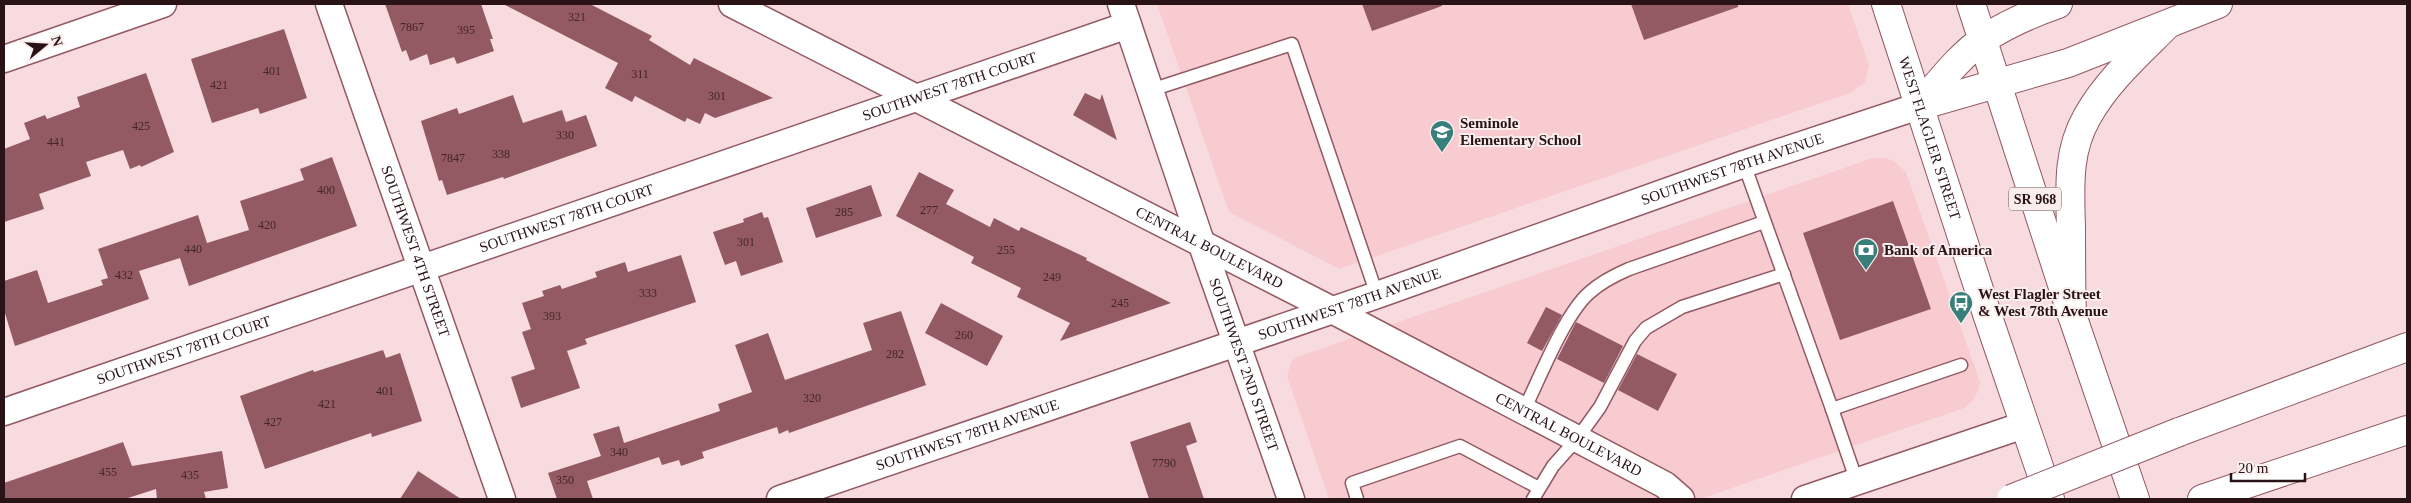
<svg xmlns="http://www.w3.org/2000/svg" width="2411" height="503" font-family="Georgia,serif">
  <rect width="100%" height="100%" fill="#f7dbdf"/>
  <g fill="#f8cbd1">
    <path d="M1157 4H1848L1869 65 1865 82 1850 93 1339 269 1229 212Z"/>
    <path d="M1873 158H1885L1894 161 1906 172 1980 382 1978 391 1973 400 1964 408 1700 499H1329L1287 376 1291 362 1297 357Z"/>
  </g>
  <g fill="#935a63">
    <path d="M385 4H481L493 39H490L494 51 457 64 454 57 430 65 427 54 410 61 406 50 402 52Z"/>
    <path d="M503 4H590L652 36 649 40 690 65 694 58 773 98 715 118 705 113 700 124 687 118 685 122 635 96 632 102 605 88 618 63Z"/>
    <path d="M1362 4H1441L1442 6 1372 31Z"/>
    <path d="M1631 4H1738V7L1644 40Z"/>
    <path d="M284 29 307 98 260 114 258 108 212 123 191 59Z"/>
    <path d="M146 73 174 152 141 167 140 165 130 169 123 150 86 162 91 176 39 194 44 209 4 222V149L30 139 24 123 45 115 47 119 80 107 77 97Z"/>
    <path d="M1085 93 1100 100 1102 94 1117 140 1073 115Z"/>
    <path d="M513 95 523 123 562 110 566 122 586 115 597 146 504 179 503 177 447 195 442 180 439 181 421 121 457 108 459 114Z"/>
    <path d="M332 157 357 226 189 286 180 258 139 271 149 299 15 346 4 310V281L37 270 48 303 103 285 101 280 108 278 98 249 198 215 207 243 249 230 240 201 304 180 300 169Z"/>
    <path d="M919 172 954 190 946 204 990 227 994 218 1019 231 1021 227 1087 258 1086 260 1171 303 1060 341 1070 323 1017 297 1021 288 971 263 974 257 896 216Z"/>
    <path d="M871 185 882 216 816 238 806 208Z"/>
    <path d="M1893 201 1931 309 1840 340 1803 233Z"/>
    <path d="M762 212 764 218 768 217 783 262 741 276 736 261 725 265 713 232 744 222 743 219Z"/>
    <path d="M681 255 696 302 585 339 587 344 567 351 580 388 521 408 511 377 535 369 522 332 531 329 522 303 544 296 542 291 560 285 562 289 597 277 595 272 625 262 628 272Z"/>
    <path d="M941 303 1003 336 987 366 925 333Z"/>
    <path d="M1546 307 1562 315 1542 351 1527 343Z"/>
    <path d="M901 311 926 385 789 433 788 430 779 434 777 427 702 452 704 458 681 466 679 460 662 465 659 457 587 481 593 499H557L548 473 601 456 593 434 619 426 624 443 720 411 718 404 752 392 735 345 768 333 785 380 872 350 863 323Z"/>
    <path d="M1576 322 1623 346 1604 383 1557 359Z"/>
    <path d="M383 350 386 358 400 353 422 421 372 437 371 433 265 469 240 396 313 370 314 372Z"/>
    <path d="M1637 354 1677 374 1658 411 1618 390Z"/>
    <path d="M1190 422 1197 442 1186 446 1204 499H1149L1130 442Z"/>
    <path d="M123 442 132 466 222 451 228 488 204 492 206 499H157L156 489 125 499H4V483Z"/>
    <path d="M418 471 461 499H400Z"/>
  </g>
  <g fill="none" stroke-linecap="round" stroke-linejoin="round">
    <g stroke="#925962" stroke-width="15">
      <g id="lane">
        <path d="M1151 90 1292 44 1377 295"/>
        <path d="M1744 164 1832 409 1961 365"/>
        <path d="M1832 409 1857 482"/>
        <path d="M1523 412C1539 380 1564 315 1589 293 1601 282 1615 275 1629 269L1764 222"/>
        <path d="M1357 499 1352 483 1460 446 1539 488"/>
        <path d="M1533 499 1553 466 1577 439 1600 407 1635 341 1646 328 1682 307 1784 274"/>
      </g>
    </g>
    <g stroke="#925962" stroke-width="29">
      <g id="street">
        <path id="s1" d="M329 4 502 499"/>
        <path id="s2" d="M732 4 1332 310 1665 485 1681 499"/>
        <path id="s3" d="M1121 4 1202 245 1291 499"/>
        <path d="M4 59 163 4"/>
        <path id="s4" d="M4 412 1128 25"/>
        <path id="s5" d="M780 499 1377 295 1744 164 1919 106"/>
        <path d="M1805 499 2024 425"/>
      </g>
    </g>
    <g stroke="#925962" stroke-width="30">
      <g id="primary">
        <path id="s6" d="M1886 4 1988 317 2050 499"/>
        <path d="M1971 4 2072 315 2135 499"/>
      </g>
    </g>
    <g stroke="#925962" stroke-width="30">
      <g id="highway">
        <path d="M1919 106 2068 63 2218 4"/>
        <path d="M1919 106C1939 83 1959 56 1984 39 2007 24 2032 13 2058 4"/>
        <path d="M2072 315C2071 286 2071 257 2071 228 2070 188 2067 152 2087 117 2107 81 2139 53 2167 25"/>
        <path d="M2179 432 2407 347"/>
        <path d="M2202 499 2407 430"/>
      </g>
    </g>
    <use href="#lane" stroke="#fff" stroke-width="12"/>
    <use href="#street" stroke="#fff" stroke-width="26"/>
    <use href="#primary" stroke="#fff" stroke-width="28"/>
    <use href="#highway" stroke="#fff" stroke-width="28"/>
    <g stroke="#925962" stroke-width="30" stroke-linecap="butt">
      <path id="highway-bridge" d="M2011 499 2179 432"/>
    </g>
    <use href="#highway-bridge" stroke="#fff" stroke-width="28"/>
  </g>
  <defs>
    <g id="school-pin" transform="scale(1.25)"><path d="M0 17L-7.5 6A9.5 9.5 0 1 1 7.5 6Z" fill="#377f7a" stroke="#faedee"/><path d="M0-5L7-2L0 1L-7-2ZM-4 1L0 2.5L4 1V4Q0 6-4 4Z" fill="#fff"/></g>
    <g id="bank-pin" transform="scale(1.25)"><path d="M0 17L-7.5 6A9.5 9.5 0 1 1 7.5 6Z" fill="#377f7a" stroke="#faedee"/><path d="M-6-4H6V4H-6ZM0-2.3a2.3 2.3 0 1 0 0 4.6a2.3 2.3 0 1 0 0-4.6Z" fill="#fff"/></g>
    <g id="bus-pin" transform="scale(1.25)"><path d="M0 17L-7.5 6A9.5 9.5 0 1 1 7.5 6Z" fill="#377f7a" stroke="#faedee"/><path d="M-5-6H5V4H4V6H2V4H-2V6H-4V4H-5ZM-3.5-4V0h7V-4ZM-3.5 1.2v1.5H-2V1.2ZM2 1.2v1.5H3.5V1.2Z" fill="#fff"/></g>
  </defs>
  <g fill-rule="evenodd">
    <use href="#school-pin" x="1442" y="132"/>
    <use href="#bank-pin" x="1866" y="250"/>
    <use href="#bus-pin" x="1961" y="303"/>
  </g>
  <g text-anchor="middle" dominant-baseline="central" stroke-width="4" stroke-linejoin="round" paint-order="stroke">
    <g font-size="12" fill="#44252a">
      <text x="577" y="17">321</text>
      <text x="412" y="27">7867</text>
      <text x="466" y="30">395</text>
      <text x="272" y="71">401</text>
      <text x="640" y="74">311</text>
      <text x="219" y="85">421</text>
      <text x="717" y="96">301</text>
      <text x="141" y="126">425</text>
      <text x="565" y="135">330</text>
      <text x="56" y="142">441</text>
      <text x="501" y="154">338</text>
      <text x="453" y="158">7847</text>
      <text x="326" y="190">400</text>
      <text x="929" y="210">277</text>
      <text x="844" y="212">285</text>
      <text x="267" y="225">420</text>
      <text x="746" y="242">301</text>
      <text x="193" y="249">440</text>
      <text x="1006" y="250">255</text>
      <text x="124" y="275">432</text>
      <text x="1052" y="277">249</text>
      <text x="648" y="293">333</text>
      <text x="1120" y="303">245</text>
      <text x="552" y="316">393</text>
      <text x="964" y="335">260</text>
      <text x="895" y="354">282</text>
      <text x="385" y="391">401</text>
      <text x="812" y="398">320</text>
      <text x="327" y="404">421</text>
      <text x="273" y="422">427</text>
      <text x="619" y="452">340</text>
      <text x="1164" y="463">7790</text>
      <text x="108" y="472">455</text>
      <text x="190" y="475">435</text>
      <text x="565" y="480">350</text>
    </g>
    <rect fill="#faedee" stroke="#685458" stroke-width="1" x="2009" y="187.5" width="52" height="23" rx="4"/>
    <g font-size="14" font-weight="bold" fill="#2a1317">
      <text x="2035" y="199">SR 968</text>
    </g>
    <g font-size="15" fill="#2a1317" stroke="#faedee">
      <text stroke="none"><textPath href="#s4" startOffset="1000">SOUTHWEST 78TH COURT</textPath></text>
      <text stroke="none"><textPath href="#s6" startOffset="141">WEST FLAGLER STREET</textPath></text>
      <text stroke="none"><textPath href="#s5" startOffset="1008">SOUTHWEST 78TH AVENUE</textPath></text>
      <text stroke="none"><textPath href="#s4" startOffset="595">SOUTHWEST 78TH COURT</textPath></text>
      <text stroke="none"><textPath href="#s2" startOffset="536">CENTRAL BOULEVARD</textPath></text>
      <text stroke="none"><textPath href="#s1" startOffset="262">SOUTHWEST 4TH STREET</textPath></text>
      <text stroke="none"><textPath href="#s5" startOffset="602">SOUTHWEST 78TH AVENUE</textPath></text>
      <text stroke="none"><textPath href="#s4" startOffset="190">SOUTHWEST 78TH COURT</textPath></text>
      <text stroke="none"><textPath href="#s3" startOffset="381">SOUTHWEST 2ND STREET</textPath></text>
      <text stroke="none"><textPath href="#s5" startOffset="198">SOUTHWEST 78TH AVENUE</textPath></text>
      <text stroke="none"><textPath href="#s2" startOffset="941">CENTRAL BOULEVARD</textPath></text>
    </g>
    <g font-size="15" font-weight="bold" fill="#2a1317" stroke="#faedee" text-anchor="start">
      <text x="1460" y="123">Seminole<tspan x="1460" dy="17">Elementary School</tspan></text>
      <text x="1884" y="250">Bank of America</text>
      <text x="1978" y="294">West Flagler Street<tspan x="1978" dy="17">&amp; West 78th Avenue</tspan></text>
    </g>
  </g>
  <rect width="2411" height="503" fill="none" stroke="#2a1317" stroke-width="10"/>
  <g transform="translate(45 45) rotate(72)" stroke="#faedee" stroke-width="4" paint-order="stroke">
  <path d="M0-4L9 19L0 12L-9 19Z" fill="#2a1317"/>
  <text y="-8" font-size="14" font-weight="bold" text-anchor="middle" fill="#2a1317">N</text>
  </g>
  <path d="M2231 473v8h74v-8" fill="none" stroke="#2a1317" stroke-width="2.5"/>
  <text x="2238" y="473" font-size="15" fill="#2a1317" stroke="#faedee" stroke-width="4" paint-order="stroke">20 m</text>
</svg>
